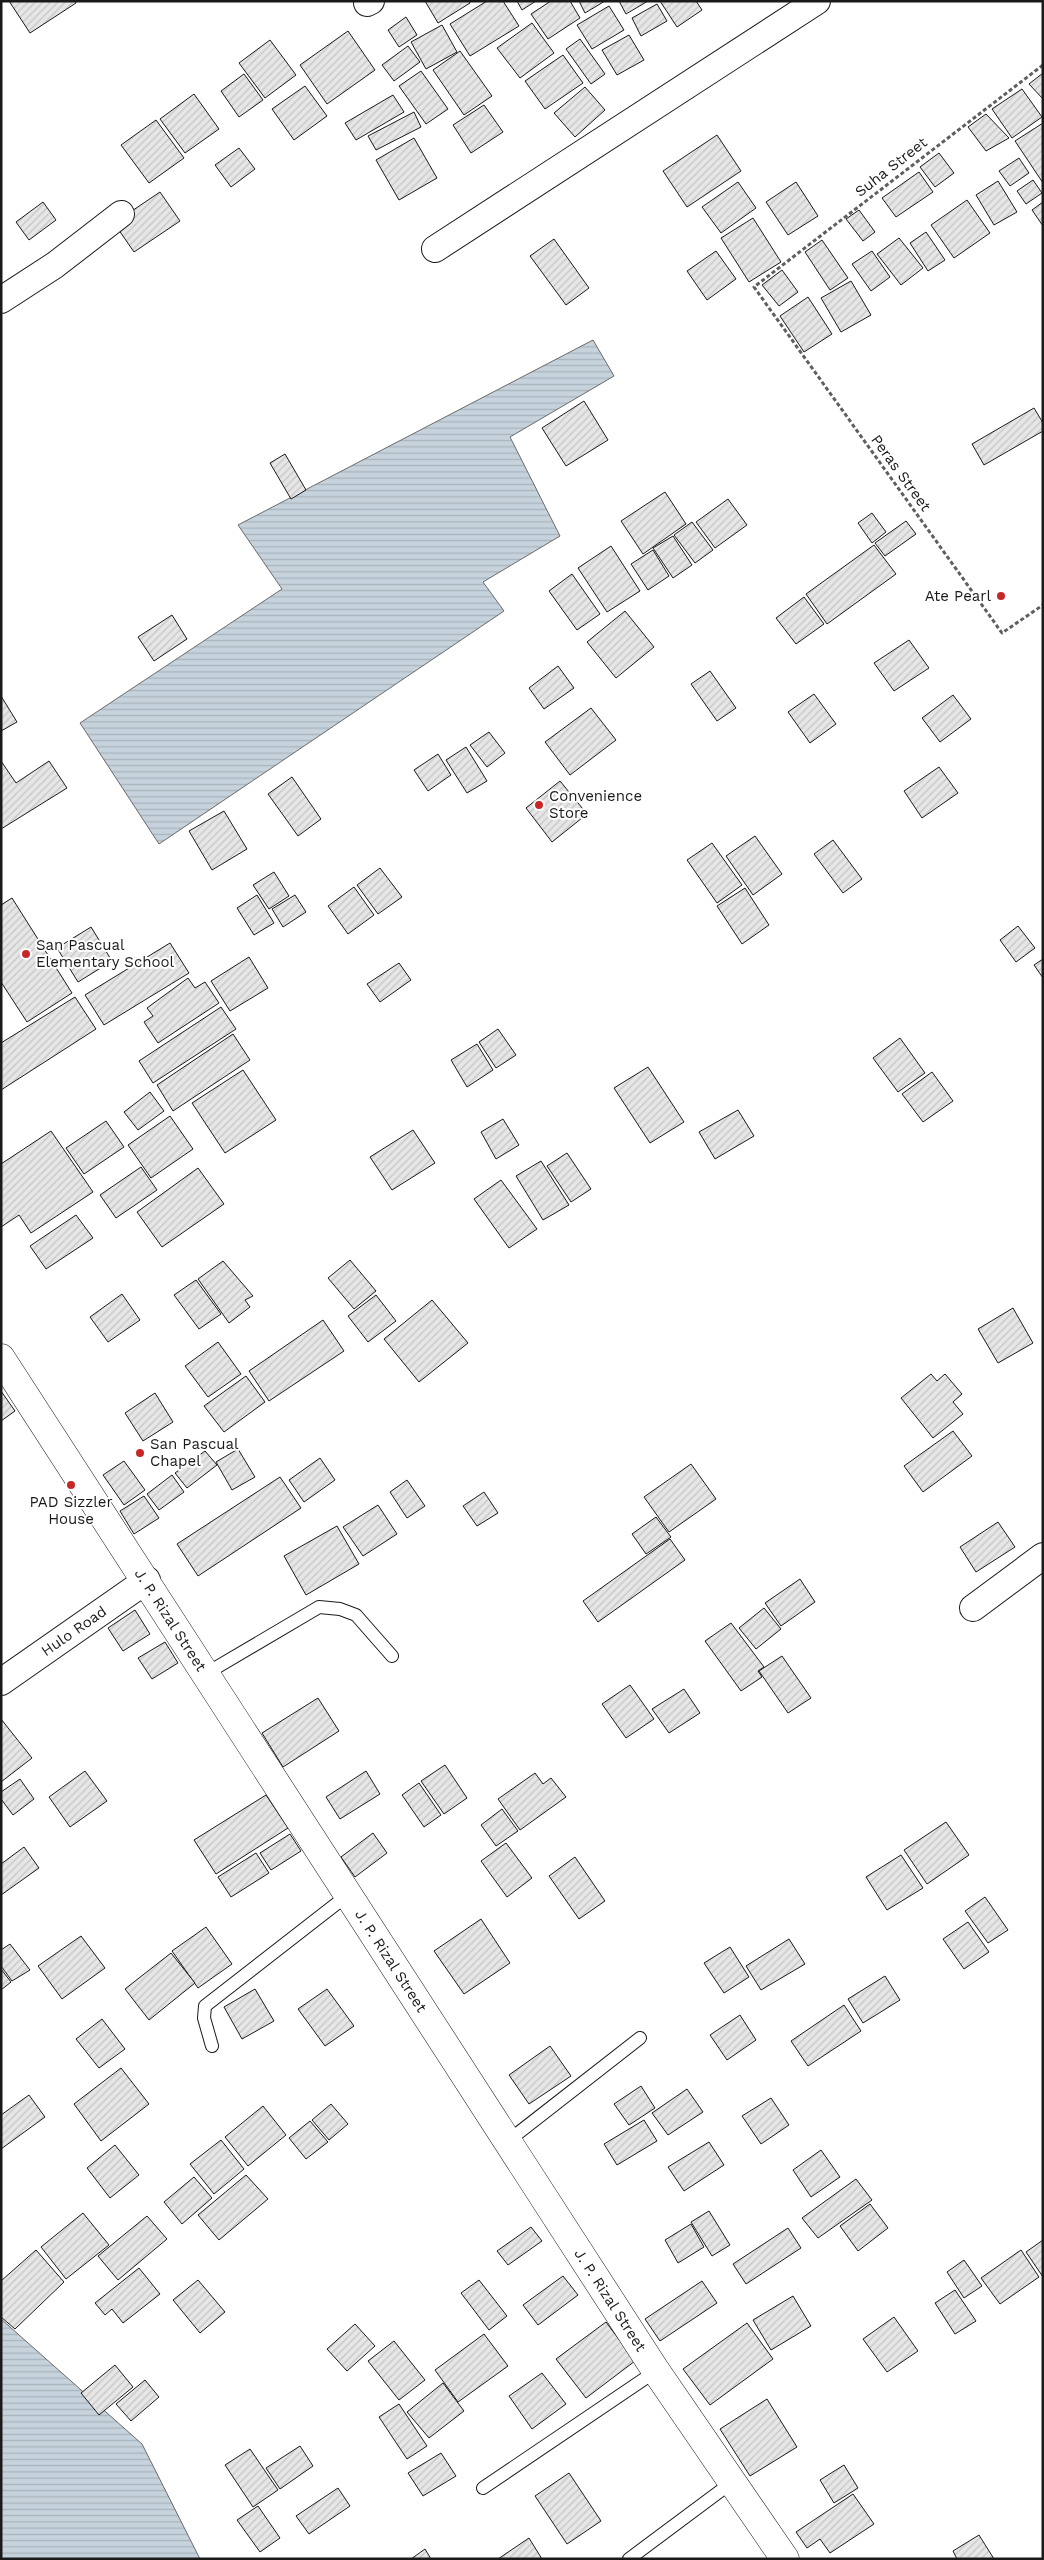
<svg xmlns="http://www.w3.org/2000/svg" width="1044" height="2560" font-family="'Work Sans',sans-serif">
  <defs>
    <pattern id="water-rules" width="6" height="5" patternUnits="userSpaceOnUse" patternTransform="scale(1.25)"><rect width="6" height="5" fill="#c6d2dc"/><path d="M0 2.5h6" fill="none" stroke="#aab4bc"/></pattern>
    <pattern id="building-hatch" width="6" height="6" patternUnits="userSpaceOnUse" patternTransform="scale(1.25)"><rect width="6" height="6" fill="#e6e6e6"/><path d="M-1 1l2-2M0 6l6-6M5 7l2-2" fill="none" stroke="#c5c5c5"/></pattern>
  </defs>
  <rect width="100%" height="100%" fill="#fff"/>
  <g fill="url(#water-rules)" stroke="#6a6a6a">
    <path d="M593 340 614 376 510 437 560 536 483 582 504 611 159 844 80 723 282 589 238 525Z"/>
    <path d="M1 2319 142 2444 200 2559H1Z"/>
  </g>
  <g fill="url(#building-hatch)" stroke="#1a1a1a">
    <path d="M9 1H75L76 3 30 33Z"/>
    <path d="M425 1H469L470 3 438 23Z"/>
    <path d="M487 1H503L519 26 470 56 450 24Z"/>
    <path d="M517 1H536L522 10Z"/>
    <path d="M551 1H570L580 18 548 39 531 14Z"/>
    <path d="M579 1H605L585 13Z"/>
    <path d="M619 1H648L626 14Z"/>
    <path d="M660 1H696L702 10 677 27Z"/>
    <path d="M657 4 667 21 641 36 632 18Z"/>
    <path d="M609 6 624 30 592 49 577 25Z"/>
    <path d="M406 17 417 35 399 47 388 30Z"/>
    <path d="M532 23 554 53 520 78 497 48Z"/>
    <path d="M442 25 457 52 426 69 411 42Z"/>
    <path d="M348 31 375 70 327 104 300 65Z"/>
    <path d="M629 35 644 60 617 75 602 50Z"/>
    <path d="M580 39 605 74 591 84 566 49Z"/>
    <path d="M270 40 296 75 265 98 239 63Z"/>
    <path d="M408 46 420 62 394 81 382 65Z"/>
    <path d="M460 51 492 96 464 115 433 70Z"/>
    <path d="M563 55 583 83 545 109 525 81Z"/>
    <path d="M421 71 448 109 426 124 399 86Z"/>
    <path d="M1043 73V99L1029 84Z"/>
    <path d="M244 74 263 100 239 117 221 91Z"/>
    <path d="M305 86 327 116 294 140 272 109Z"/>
    <path d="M585 87 605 110 575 137 554 113Z"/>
    <path d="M1022 89 1042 117 1012 138 992 109Z"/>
    <path d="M194 94 219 129 185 153 160 119Z"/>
    <path d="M393 95 404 112 356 140 345 123Z"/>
    <path d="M484 105 503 132 471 153 453 125Z"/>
    <path d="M414 112 421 127 376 150 368 136Z"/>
    <path d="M986 114 1009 138 986 151 968 127Z"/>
    <path d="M156 120 184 158 149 183 121 145Z"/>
    <path d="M1043 123V183L1015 141Z"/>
    <path d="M717 135 741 171 687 207 663 171Z"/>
    <path d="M414 138 437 178 399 200 376 160Z"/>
    <path d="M239 148 255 169 231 187 215 165Z"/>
    <path d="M939 153 954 173 935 187 920 167Z"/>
    <path d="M1019 158 1029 173 1010 186 999 171Z"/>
    <path d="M919 172 933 192 896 217 882 198Z"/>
    <path d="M1033 180 1042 193 1026 204 1017 191Z"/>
    <path d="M998 181 1017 212 994 225 976 195Z"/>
    <path d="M738 182 756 208 721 233 702 207Z"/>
    <path d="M796 182 818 216 788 235 766 202Z"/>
    <path d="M160 192 180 221 134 252 114 223Z"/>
    <path d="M967 200 990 233 954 258 931 225Z"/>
    <path d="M43 202 56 220 29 240 16 222Z"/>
    <path d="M1043 202V226L1032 210Z"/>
    <path d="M859 210 875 232 863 241 846 219Z"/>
    <path d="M753 218 781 262 749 282 721 238Z"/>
    <path d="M926 232 945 260 928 271 910 243Z"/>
    <path d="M899 238 923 268 901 285 877 254Z"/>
    <path d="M554 239 589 288 566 305 530 256Z"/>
    <path d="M822 240 848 278 830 290 805 252Z"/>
    <path d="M716 251 736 279 707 300 687 271Z"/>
    <path d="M872 251 890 277 871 291 852 264Z"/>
    <path d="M782 270 798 292 779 306 762 285Z"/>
    <path d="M851 281 871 315 841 332 821 298Z"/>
    <path d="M808 297 832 334 804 352 780 316Z"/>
    <path d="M584 401 608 440 566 466 542 428Z"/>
    <path d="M1034 408 1043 423V431L984 465 972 444Z"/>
    <path d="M285 454 306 490 291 499 270 463Z"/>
    <path d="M665 492 686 524 643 554 621 521Z"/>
    <path d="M728 499 747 525 715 548 696 522Z"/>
    <path d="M872 513 886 532 872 543 858 523Z"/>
    <path d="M906 521 916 534 885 556 875 543Z"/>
    <path d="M692 522 713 550 695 563 674 535Z"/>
    <path d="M673 536 692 565 673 578 653 548Z"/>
    <path d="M874 545 896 574 827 624 806 594Z"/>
    <path d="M611 546 640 591 607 612 578 568Z"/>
    <path d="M653 550 669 576 648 590 631 564Z"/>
    <path d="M572 574 600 614 577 630 549 591Z"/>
    <path d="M804 597 824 624 796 644 776 618Z"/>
    <path d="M625 611 654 647 616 678 587 642Z"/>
    <path d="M172 615 187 639 154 661 138 637Z"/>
    <path d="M909 640 929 668 894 691 874 663Z"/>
    <path d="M558 666 574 688 544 709 529 688Z"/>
    <path d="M710 671 736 708 717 721 691 684Z"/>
    <path d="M814 694 836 724 810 743 788 712Z"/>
    <path d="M953 695 971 719 940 742 922 718Z"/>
    <path d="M1 696 17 722 1 731Z"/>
    <path d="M591 708 616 740 570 775 545 742Z"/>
    <path d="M489 732 505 753 487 767 470 745Z"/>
    <path d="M466 747 487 781 467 793 446 760Z"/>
    <path d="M438 754 451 775 428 791 414 770Z"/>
    <path d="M1 761 16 783 49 761 67 788 1 829Z"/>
    <path d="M939 767 958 793 922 818 904 791Z"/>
    <path d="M292 777 321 819 298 836 268 794Z"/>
    <path d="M560 781 587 814 552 842 526 808Z"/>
    <path d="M224 811 247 849 212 870 189 831Z"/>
    <path d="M755 836 782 874 753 895 726 856Z"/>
    <path d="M833 840 862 879 843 893 814 854Z"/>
    <path d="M712 843 742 885 717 903 687 860Z"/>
    <path d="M380 868 402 897 378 914 357 885Z"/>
    <path d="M274 872 289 896 269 909 253 885Z"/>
    <path d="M354 887 374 915 348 934 328 906Z"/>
    <path d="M745 888 769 925 742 944 717 906Z"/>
    <path d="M257 895 274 923 254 935 237 908Z"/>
    <path d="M295 895 306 912 283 927 272 909Z"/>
    <path d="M12 898 72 993 27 1022 1 982V905Z"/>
    <path d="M1018 926 1035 948 1016 962 1000 940Z"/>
    <path d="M91 927 112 961 78 982 57 948Z"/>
    <path d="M170 943 189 973 104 1025 85 995Z"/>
    <path d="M249 957 268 988 230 1011 211 981Z"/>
    <path d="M1043 959V978L1034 965Z"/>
    <path d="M399 963 411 980 380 1002 367 984Z"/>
    <path d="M188 978 195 988 205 982 219 1003 158 1043 144 1022 153 1016 147 1008Z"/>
    <path d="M75 997 96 1029 1 1090V1043Z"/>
    <path d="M221 1007 236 1029 153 1083 139 1061Z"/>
    <path d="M498 1029 516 1055 496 1068 479 1042Z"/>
    <path d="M233 1034 250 1060 173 1111 157 1085Z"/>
    <path d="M900 1038 925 1073 898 1092 873 1058Z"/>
    <path d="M477 1044 493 1070 467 1087 451 1060Z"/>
    <path d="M648 1067 684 1122 650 1143 614 1088Z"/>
    <path d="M243 1070 276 1120 225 1153 192 1103Z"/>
    <path d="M932 1072 953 1101 923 1122 902 1094Z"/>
    <path d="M150 1092 164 1111 138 1130 124 1112Z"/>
    <path d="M738 1110 754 1136 715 1159 699 1132Z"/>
    <path d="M170 1116 193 1149 151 1178 128 1145Z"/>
    <path d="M503 1119 519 1145 496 1159 481 1132Z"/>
    <path d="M106 1121 124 1147 84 1174 66 1148Z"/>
    <path d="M413 1130 435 1163 392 1190 370 1157Z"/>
    <path d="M51 1131 93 1192 31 1233 19 1215 1 1227V1164Z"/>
    <path d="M567 1153 591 1189 571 1202 547 1166Z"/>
    <path d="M541 1161 569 1205 543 1220 516 1176Z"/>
    <path d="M141 1167 157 1190 116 1218 100 1195Z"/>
    <path d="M198 1168 224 1204 162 1247 137 1212Z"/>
    <path d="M501 1180 537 1229 509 1248 474 1199Z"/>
    <path d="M76 1215 93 1238 46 1269 30 1246Z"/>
    <path d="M350 1260 376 1291 354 1309 328 1278Z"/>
    <path d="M223 1261 253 1296 245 1300 250 1307 229 1323 198 1279Z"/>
    <path d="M196 1280 221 1314 199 1329 174 1295Z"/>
    <path d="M122 1294 140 1320 108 1342 90 1317Z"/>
    <path d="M376 1295 396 1321 368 1342 348 1316Z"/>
    <path d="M432 1300 468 1343 419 1382 384 1339Z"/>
    <path d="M1013 1308 1033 1343 998 1363 978 1329Z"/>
    <path d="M323 1320 344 1351 269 1401 249 1371Z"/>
    <path d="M218 1342 241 1374 208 1397 185 1366Z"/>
    <path d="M931 1374 937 1381 945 1374 962 1394 953 1402 963 1414 933 1438 901 1398Z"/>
    <path d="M246 1376 265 1402 224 1432 204 1406Z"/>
    <path d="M1 1391 15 1411 1 1421Z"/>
    <path d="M155 1393 173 1422 143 1441 125 1413Z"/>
    <path d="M953 1431 972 1456 923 1492 904 1466Z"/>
    <path d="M238 1449 255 1477 232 1490 216 1462Z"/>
    <path d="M205 1451 217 1465 187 1488 175 1473Z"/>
    <path d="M320 1458 335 1480 304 1502 289 1480Z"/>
    <path d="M124 1461 145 1490 124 1505 103 1475Z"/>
    <path d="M691 1464 716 1499 669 1532 644 1497Z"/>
    <path d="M172 1475 184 1492 159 1510 147 1494Z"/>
    <path d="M280 1477 301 1508 198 1576 177 1544Z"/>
    <path d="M407 1480 425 1506 407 1518 390 1492Z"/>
    <path d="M484 1492 498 1513 477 1526 463 1506Z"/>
    <path d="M144 1496 159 1518 134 1534 120 1511Z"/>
    <path d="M378 1505 397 1534 363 1556 343 1527Z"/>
    <path d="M656 1517 671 1537 646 1554 632 1534Z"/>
    <path d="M998 1522 1015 1547 976 1572 960 1547Z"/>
    <path d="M337 1526 359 1564 306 1595 284 1556Z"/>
    <path d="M670 1539 685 1560 598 1622 583 1601Z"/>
    <path d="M800 1579 815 1602 781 1626 765 1603Z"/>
    <path d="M764 1608 781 1629 756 1649 739 1628Z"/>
    <path d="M135 1610 150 1634 123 1651 108 1628Z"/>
    <path d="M731 1623 764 1667 758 1671 762 1677 741 1691 705 1641Z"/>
    <path d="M165 1642 178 1663 152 1679 138 1658Z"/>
    <path d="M782 1656 811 1698 788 1713 759 1671Z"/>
    <path d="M630 1685 654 1719 626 1738 602 1704Z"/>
    <path d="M684 1689 700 1713 669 1733 652 1709Z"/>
    <path d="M318 1698 339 1731 283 1767 262 1733Z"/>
    <path d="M1 1719 32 1758 1 1782Z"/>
    <path d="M445 1765 467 1798 444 1814 421 1781Z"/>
    <path d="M85 1771 107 1801 70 1827 49 1797Z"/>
    <path d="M366 1771 380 1794 340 1819 326 1797Z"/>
    <path d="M535 1773 543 1784 551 1778 566 1797 520 1830 498 1799Z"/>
    <path d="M20 1779 34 1799 13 1815 1 1799V1792Z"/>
    <path d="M419 1783 441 1815 424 1827 402 1795Z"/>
    <path d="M266 1795 288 1828 216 1874 194 1840Z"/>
    <path d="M502 1809 518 1831 496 1846 481 1825Z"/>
    <path d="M946 1822 969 1855 927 1884 904 1850Z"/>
    <path d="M373 1833 387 1853 355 1877 341 1857Z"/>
    <path d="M290 1834 301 1851 271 1870 260 1853Z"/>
    <path d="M506 1843 532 1878 507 1897 481 1861Z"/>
    <path d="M24 1847 39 1868 1 1895V1864Z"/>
    <path d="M256 1853 269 1873 231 1897 218 1877Z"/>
    <path d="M901 1855 923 1888 887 1910 866 1877Z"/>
    <path d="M575 1857 605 1901 579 1919 549 1876Z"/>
    <path d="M985 1897 1008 1930 988 1943 965 1911Z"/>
    <path d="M481 1919 510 1963 464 1994 434 1951Z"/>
    <path d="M968 1922 989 1952 964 1969 943 1939Z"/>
    <path d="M206 1927 232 1964 198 1988 172 1951Z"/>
    <path d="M81 1936 105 1968 62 1999 38 1966Z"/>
    <path d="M789 1939 805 1964 761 1990 746 1966Z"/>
    <path d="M10 1944 30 1970 12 1981 1 1966V1950Z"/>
    <path d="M730 1947 749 1977 724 1993 704 1963Z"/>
    <path d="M171 1953 195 1983 149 2020 125 1989Z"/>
    <path d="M1 1969 11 1982 1 1990Z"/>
    <path d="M885 1976 900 2000 863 2023 848 1999Z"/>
    <path d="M255 1989 274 2021 242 2039 224 2007Z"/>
    <path d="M327 1989 354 2026 325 2046 298 2009Z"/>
    <path d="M844 2005 861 2031 808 2066 791 2041Z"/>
    <path d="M740 2015 756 2040 727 2060 710 2035Z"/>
    <path d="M102 2019 125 2049 99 2068 76 2039Z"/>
    <path d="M550 2046 571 2076 529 2104 509 2075Z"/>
    <path d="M121 2068 149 2104 101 2141 74 2104Z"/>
    <path d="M641 2086 655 2108 629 2125 614 2104Z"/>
    <path d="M687 2089 703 2112 668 2135 652 2113Z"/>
    <path d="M29 2095 45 2117 1 2149V2115Z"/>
    <path d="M771 2098 789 2125 761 2144 742 2116Z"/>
    <path d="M331 2104 348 2124 329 2140 312 2120Z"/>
    <path d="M263 2106 286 2135 248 2166 225 2137Z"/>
    <path d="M644 2120 657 2141 617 2165 604 2144Z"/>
    <path d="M310 2121 328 2142 306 2159 289 2138Z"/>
    <path d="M221 2140 244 2169 214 2194 190 2164Z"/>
    <path d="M709 2142 724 2165 684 2191 668 2167Z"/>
    <path d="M115 2145 139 2175 110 2198 87 2168Z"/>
    <path d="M821 2150 840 2177 811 2197 793 2170Z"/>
    <path d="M246 2175 268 2199 219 2240 198 2215Z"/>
    <path d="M194 2177 212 2198 182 2224 164 2202Z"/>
    <path d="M856 2179 872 2200 818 2238 802 2218Z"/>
    <path d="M870 2204 888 2228 858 2251 840 2226Z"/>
    <path d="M709 2211 730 2245 712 2256 691 2222Z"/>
    <path d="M83 2213 109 2245 66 2279 41 2247Z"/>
    <path d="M147 2216 167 2239 118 2280 98 2256Z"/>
    <path d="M691 2224 704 2247 678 2263 665 2240Z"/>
    <path d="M531 2227 542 2241 508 2265 497 2251Z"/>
    <path d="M788 2228 801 2248 746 2284 733 2264Z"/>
    <path d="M1043 2240V2277L1026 2252Z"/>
    <path d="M36 2250 64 2282 15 2329 1 2317V2281Z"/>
    <path d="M1021 2250 1039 2277 1000 2304 981 2278Z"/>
    <path d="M964 2260 982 2286 964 2298 947 2272Z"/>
    <path d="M139 2268 160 2294 123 2323 112 2309 105 2315 95 2303Z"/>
    <path d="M563 2276 578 2295 538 2325 523 2305Z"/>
    <path d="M198 2280 225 2312 200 2333 173 2300Z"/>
    <path d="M479 2280 507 2316 489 2330 461 2293Z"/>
    <path d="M702 2281 717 2303 660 2341 645 2319Z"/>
    <path d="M955 2290 976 2321 955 2334 935 2303Z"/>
    <path d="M793 2296 811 2326 771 2350 753 2320Z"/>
    <path d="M894 2317 918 2351 887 2372 863 2339Z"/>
    <path d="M606 2322 635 2361 586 2398 556 2359Z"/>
    <path d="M747 2323 773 2359 710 2405 683 2369Z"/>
    <path d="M355 2324 375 2346 347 2371 327 2349Z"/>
    <path d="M484 2334 508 2366 458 2402 435 2370Z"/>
    <path d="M394 2341 425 2380 399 2400 368 2361Z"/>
    <path d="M115 2365 133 2387 99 2415 81 2393Z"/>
    <path d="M542 2373 566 2404 532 2429 509 2396Z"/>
    <path d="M145 2380 159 2397 131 2421 116 2404Z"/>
    <path d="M443 2383 464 2411 429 2438 407 2412Z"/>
    <path d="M767 2399 797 2447 750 2476 720 2429Z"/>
    <path d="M399 2404 427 2446 407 2459 379 2417Z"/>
    <path d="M300 2446 313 2466 280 2489 266 2468Z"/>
    <path d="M250 2449 278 2490 253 2507 225 2465Z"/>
    <path d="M441 2453 456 2476 423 2496 408 2473Z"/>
    <path d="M844 2465 858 2488 834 2503 820 2480Z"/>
    <path d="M569 2473 601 2521 567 2544 535 2496Z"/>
    <path d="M338 2488 350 2506 309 2534 296 2516Z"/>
    <path d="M853 2494 874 2524 830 2553 820 2539 807 2548 796 2532Z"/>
    <path d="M258 2506 280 2538 260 2552 237 2520Z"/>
    <path d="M979 2535 994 2559H957L953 2551Z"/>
    <path d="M529 2538 542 2559H498Z"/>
    <path d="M425 2549 431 2559H411Z"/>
  </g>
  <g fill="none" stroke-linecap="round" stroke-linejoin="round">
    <g stroke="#1a1a1a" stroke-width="14">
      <g id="lane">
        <path d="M207 1673 319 1607 340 1609 356 1615 392 1656"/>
        <path d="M212 2046 204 2018 205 2006 349 1894"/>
        <path d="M508 2141 640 2038"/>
        <path d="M483 2488 656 2371"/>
        <path d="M629 2559 731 2483"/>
      </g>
    </g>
    <g stroke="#1a1a1a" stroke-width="28">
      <g id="street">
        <path d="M367 3 371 1"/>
        <path d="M435 249 817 1"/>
        <path d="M1 300 55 265 121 214"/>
        <path d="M973 1608 1043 1556"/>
        <path id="s1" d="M1 1682 147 1580"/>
      </g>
    </g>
    <g stroke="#1a1a1a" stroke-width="29">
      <g id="secondary">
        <path id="s2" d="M1 1358 656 2371 785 2559"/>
      </g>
    </g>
    <path stroke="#5f5f5f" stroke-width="3" stroke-dasharray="4 2.5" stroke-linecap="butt" d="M1043 65 754 287 1002 633 1043 605"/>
    <use href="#lane" stroke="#fff" stroke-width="12"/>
    <use href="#street" stroke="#fff" stroke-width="26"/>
    <use href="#secondary" stroke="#fff" stroke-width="28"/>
  </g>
  <g fill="#c62828" stroke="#fff" stroke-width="2">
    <circle cx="1001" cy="596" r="5"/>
    <circle cx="539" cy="805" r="5"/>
    <circle cx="26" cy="954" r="5"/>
    <circle cx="140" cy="1453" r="5"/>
    <circle cx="71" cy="1485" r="5"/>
  </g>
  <g text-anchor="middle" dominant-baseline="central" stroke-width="4" stroke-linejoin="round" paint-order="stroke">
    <g font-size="15" fill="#1a1a1a" stroke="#fff">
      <text transform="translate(891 167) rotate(-38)">Suha Street</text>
      <text transform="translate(901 473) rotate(54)">Peras Street</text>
      <text stroke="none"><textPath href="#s2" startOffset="312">J. P. Rizal Street</textPath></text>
      <text stroke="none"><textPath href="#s1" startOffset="89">Hulo Road</textPath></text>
      <text stroke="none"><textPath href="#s2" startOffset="718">J. P. Rizal Street</textPath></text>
      <text stroke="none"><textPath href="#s2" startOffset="1122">J. P. Rizal Street</textPath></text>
    </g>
    <g font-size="15" fill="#1a1a1a" stroke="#fff" text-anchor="start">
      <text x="991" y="596" text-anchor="end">Ate Pearl</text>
      <text x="549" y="796">Convenience<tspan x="549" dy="17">Store</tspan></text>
      <text x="36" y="945">San Pascual<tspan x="36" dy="17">Elementary School</tspan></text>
      <text x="150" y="1444">San Pascual<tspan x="150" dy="17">Chapel</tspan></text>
      <text x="71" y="1502" text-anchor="middle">PAD Sizzler<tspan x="71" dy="17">House</tspan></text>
    </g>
  </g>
  <rect width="1044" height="2560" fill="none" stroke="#1a1a1a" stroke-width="5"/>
</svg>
